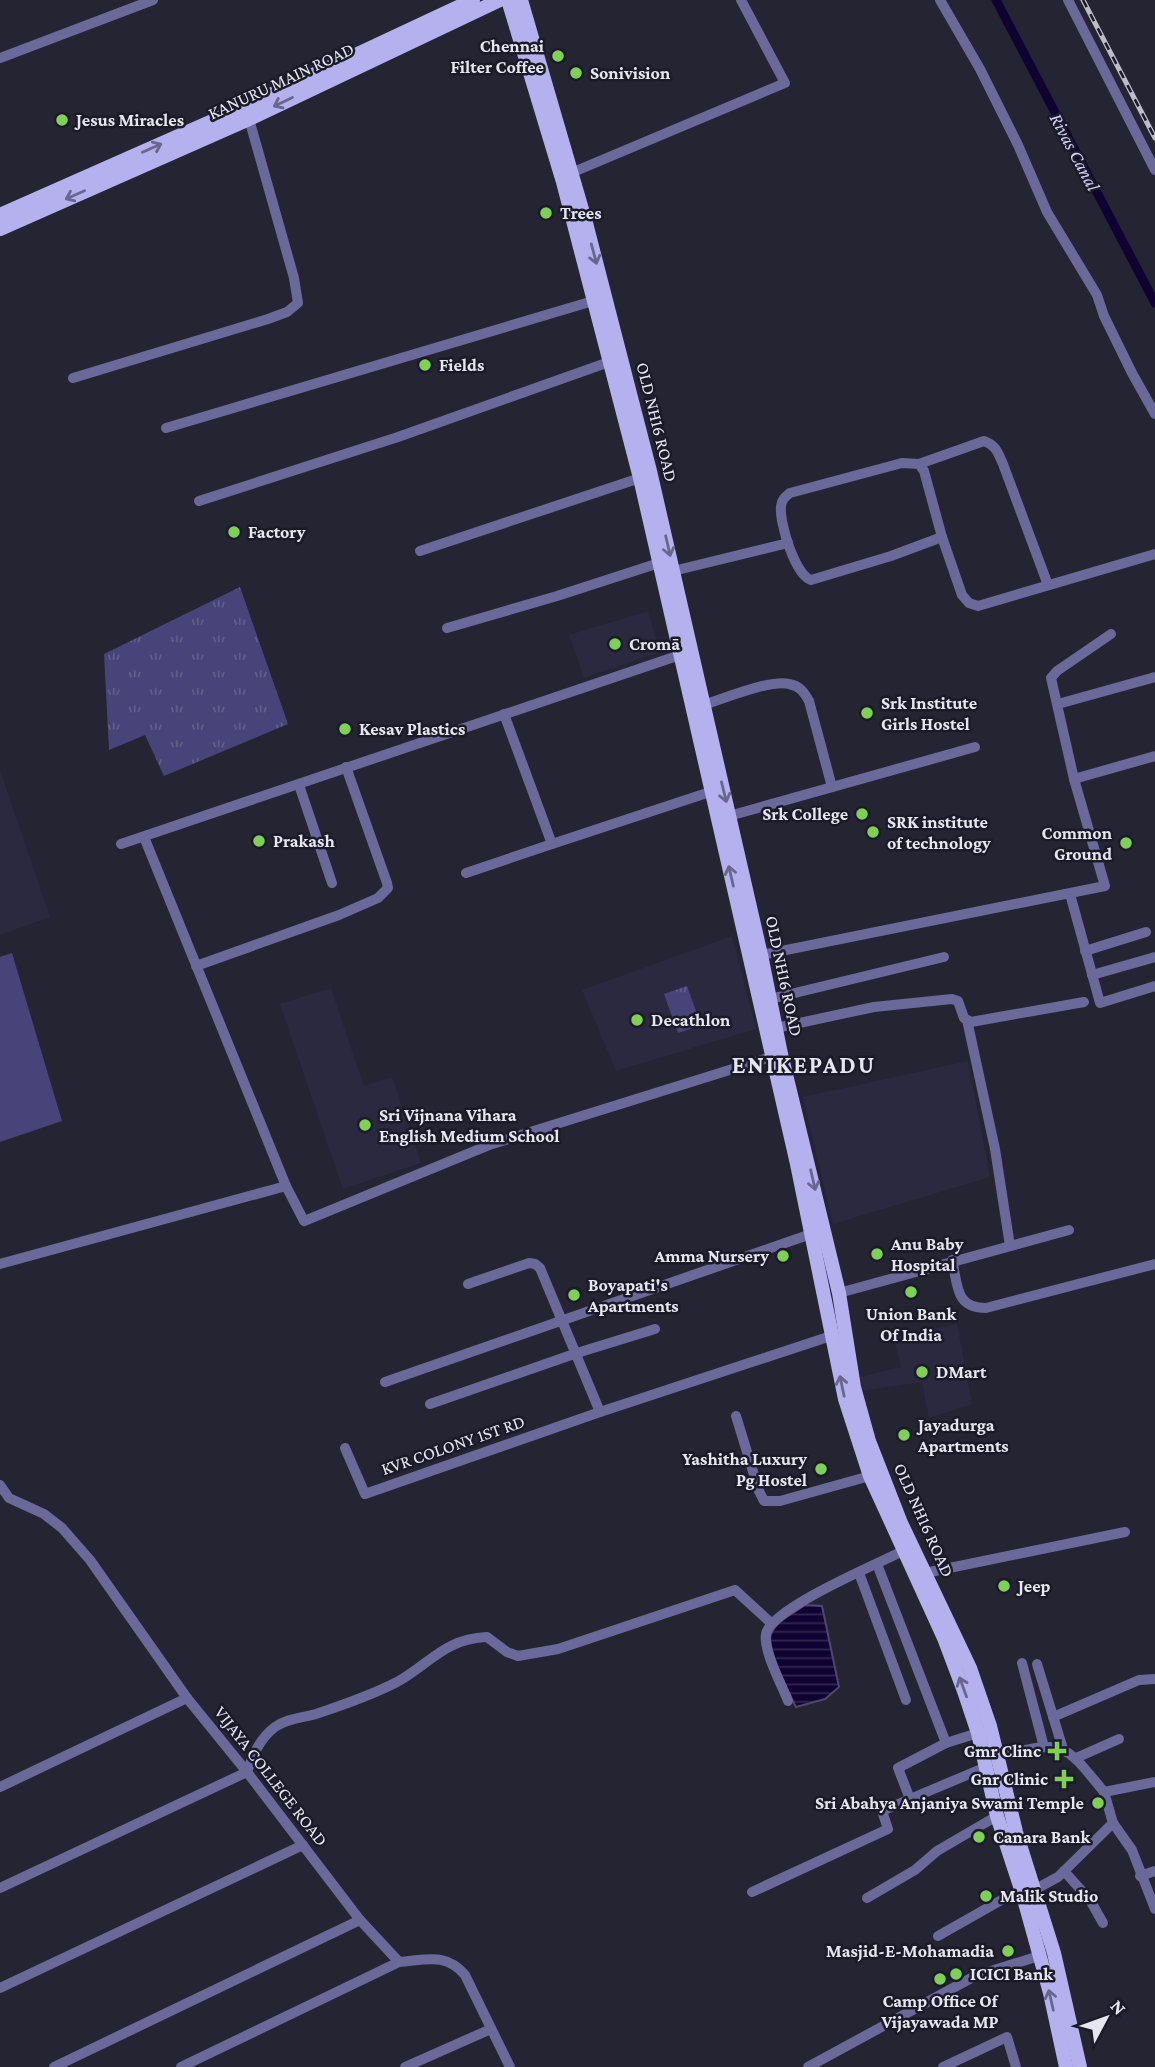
<svg xmlns="http://www.w3.org/2000/svg" width="1155" height="2067" font-family="'Crimson Pro',serif">
  <defs>
    <pattern id="grass-tufts" width="24" height="20" patternUnits="userSpaceOnUse" patternTransform="scale(1.75)"><rect width="24" height="20" fill="#484378"/><path d="M3 7l-1-3M5 7V3M7 7l1-3M15 17l-1-3M17 17v-4M19 17l1-3" fill="none" stroke="#625e8c"/></pattern>
    <pattern id="water-rules" width="6" height="5" patternUnits="userSpaceOnUse" patternTransform="scale(1.75)"><rect width="6" height="5" fill="#0f0232"/><path d="M0 2.5h6" fill="none" stroke="#322750"/></pattern>
  </defs>
  <rect width="100%" height="100%" fill="#242433"/>
  <g fill="#2b293f">
    <path d="M648 611 660 652 584 678 569 635Z"/>
    <path d="M0 770 50 917 0 935Z"/>
    <path d="M732 936 756 1029 616 1071 582 990Z"/>
    <path d="M331 988 364 1086 392 1077 421 1163 343 1189 280 1004Z"/>
    <path d="M968 1061 990 1177 833 1224 803 1097Z"/>
    <path d="M957 1324 972 1404 929 1418 922 1382 860 1391 857 1378 901 1367 894 1338Z"/>
  </g>
  <g fill="url(#grass-tufts)">
    <path d="M240 587 288 724 164 776 145 735 109 750 104 654Z"/>
    <path d="M687 986 701 1025 678 1033 664 994Z"/>
  </g>
  <path fill="#484378" d="M12 953 62 1121 0 1142V957Z"/>
  <path fill="url(#water-rules)" stroke="#50466b" stroke-width="2" d="M805 1605 822 1606 839 1687 825 1699 796 1707C789 1694 766 1647 771 1634 776 1621 794 1613 805 1605Z"/>
  <g fill="none" stroke-linecap="round" stroke-linejoin="round">
    <path stroke="#0f0232" stroke-width="9" d="M996 0 1155 303"/>
    <g stroke="#6b689a" stroke-width="10">
      <path d="M940 0 980 69 1018 145 1047 212 1097 295 1104 316 1132 373 1155 414"/>
      <path d="M1068 0 1155 170"/>
      <path d="M0 58 153 0"/>
      <path d="M571 173 785 83 741 0"/>
      <path d="M73 378 268 319 287 312 298 303 294 278 249 119"/>
      <path d="M166 428 593 301"/>
      <path d="M919 464 924 471 942 537 891 556 811 580C795 575 779 522 781 506 782 499 785 497 790 493L902 463 919 464 984 441C996 445 998 453 1003 464L1048 585"/>
      <path d="M199 501 398 437 609 362"/>
      <path d="M942 537 962 595 969 603 978 606 1155 554"/>
      <path d="M420 551 640 478"/>
      <path d="M669 572 788 543"/>
      <path d="M447 628 557 596 659 563"/>
      <path d="M1058 704 1155 677"/>
      <path d="M703 705C723 699 771 679 789 684 800 686 804 692 809 701L832 787"/>
      <path d="M504 714 552 844 710 792"/>
      <path d="M1074 779 1155 756"/>
      <path d="M299 785 332 883"/>
      <path d="M729 816 975 747"/>
      <path d="M144 837 286 1186"/>
      <path d="M121 844 680 655"/>
      <path d="M466 873 552 844"/>
      <path d="M1070 894 1100 1003 1155 986"/>
      <path d="M1085 951 1146 932"/>
      <path d="M761 955 1105 886 1074 779 1051 678 1057 671 1111 634"/>
      <path d="M196 966 339 915 378 898 388 888 387 883 346 767"/>
      <path d="M1092 975 1155 957"/>
      <path d="M770 999 944 957"/>
      <path d="M967 1020 995 1149 1010 1246"/>
      <path d="M776 1028 874 1007 952 999 958 1001 964 1018 971 1022 1084 1002"/>
      <path d="M952 1260C958 1285 955 1308 986 1308L1155 1264"/>
      <path d="M0 1264 286 1186 304 1221 489 1145 771 1057"/>
      <path d="M468 1284 529 1263 535 1264 540 1268 600 1412"/>
      <path d="M839 1293 1069 1230"/>
      <path d="M385 1382 811 1234"/>
      <path d="M430 1404 577 1353 655 1329"/>
      <path d="M736 1416 759 1491 764 1501H780L870 1476"/>
      <path d="M345 1448 365 1494 600 1412 831 1336"/>
      <path d="M0 1485 9 1498 44 1514 62 1528 90 1560 187 1698 247 1772 360 1920 399 1962C426 1960 446 1952 465 1975L510 2067"/>
      <path d="M877 1564 946 1743 898 1768 910 1799 986 1767"/>
      <path d="M859 1573 906 1700"/>
      <path d="M925 1573 1125 1532"/>
      <path d="M1022 1663 1044 1747"/>
      <path d="M1037 1664 1063 1749"/>
      <path d="M788 1701C782 1685 763 1651 766 1634 770 1609 877 1564 903 1551"/>
      <path d="M1053 1717 1139 1680 1155 1679"/>
      <path d="M946 1743 978 1733"/>
      <path d="M998 1756C1064 1741 1062 1740 1104 1792L1155 1782"/>
      <path d="M1076 1758 1119 1739"/>
      <path d="M0 1787 187 1698"/>
      <path d="M1104 1792 1113 1823 1132 1850 1155 1909"/>
      <path d="M1064 1871 1090 1900 1103 1923"/>
      <path d="M1140 1876 1155 1871"/>
      <path d="M0 1888 247 1772C253 1755 260 1738 275 1727 288 1718 302 1718 316 1714 343 1705 372 1695 397 1682 431 1663 444 1639 487 1637L507 1652 518 1656 558 1649 735 1590 771 1623"/>
      <path d="M1034 1890 1058 1877 1113 1823"/>
      <path d="M752 1892 888 1829 882 1811 910 1799"/>
      <path d="M867 1898 915 1870 937 1851 997 1816"/>
      <path d="M938 1936 1012 1894 1022 1892"/>
      <path d="M0 1988 303 1845"/>
      <path d="M54 2067 360 1920"/>
      <path d="M181 2067 399 1962"/>
      <path d="M405 2067 491 2029"/>
      <path d="M808 2067 975 1976 1039 1956"/>
      <path d="M943 2067 1007 2037 1016 2067"/>
    </g>
    <g stroke="#b4b1ee" stroke-width="14">
      <path d="M508 0 563 182 640 478 797 1164 845 1399 870 1476 944 1638 964 1691 978 1733 997 1816 1022 1892 1050 1993 1066 2067"/>
      <path d="M521 0 586 223 650 471 761 955 781 1054 839 1293 854 1387 869 1441 901 1523 970 1668 990 1726 1016 1832 1054 1953 1080 2067"/>
      <path d="M0 215 251 104 473 0"/>
      <path d="M0 229 249 119 500 0"/>
    </g>
    <g stroke="#bdbdc9" stroke-width="5">
      <path id="rail" d="M1083 0 1155 138"/>
    </g>
    <use href="#rail" stroke="#1b1a29" stroke-width="2.5" stroke-dasharray="8" stroke-linecap="butt"/>
  </g>
  <defs><path id="oneway-shaft" d="M-6 0H5M1.5-3L5.5 0L1.5 3" fill="none" stroke-width="1.6" stroke-linecap="round" stroke-linejoin="round" transform="scale(1.75)"/></defs>
  <g stroke="#68668c">
    <use href="#oneway-shaft" transform="translate(283 102) rotate(154)"/>
    <use href="#oneway-shaft" transform="translate(152 148) rotate(-24)"/>
    <use href="#oneway-shaft" transform="translate(75 195) rotate(156)"/>
    <use href="#oneway-shaft" transform="translate(594 254) rotate(75)"/>
    <use href="#oneway-shaft" transform="translate(668 546) rotate(77)"/>
    <use href="#oneway-shaft" transform="translate(724 792) rotate(76)"/>
    <use href="#oneway-shaft" transform="translate(731 876) rotate(-103)"/>
    <use href="#oneway-shaft" transform="translate(813 1180) rotate(77)"/>
    <use href="#oneway-shaft" transform="translate(842 1386) rotate(-102)"/>
    <use href="#oneway-shaft" transform="translate(963 1687) rotate(-110)"/>
    <use href="#oneway-shaft" transform="translate(1051 2000) rotate(-103)"/>
  </g>
  <g fill="#7ed153" stroke="#1b1a29" stroke-width="2.5">
    <circle cx="558" cy="56" r="7"/>
    <circle cx="576" cy="73" r="7"/>
    <circle cx="62" cy="120" r="7"/>
    <circle cx="546" cy="213" r="7"/>
    <circle cx="425" cy="365" r="7"/>
    <circle cx="234" cy="532" r="7"/>
    <circle cx="615" cy="644" r="7"/>
    <circle cx="867" cy="713" r="7"/>
    <circle cx="345" cy="729" r="7"/>
    <circle cx="862" cy="814" r="7"/>
    <circle cx="873" cy="832" r="7"/>
    <circle cx="259" cy="841" r="7"/>
    <circle cx="1126" cy="843" r="7"/>
    <circle cx="637" cy="1020" r="7"/>
    <circle cx="365" cy="1125" r="7"/>
    <circle cx="877" cy="1254" r="7"/>
    <circle cx="783" cy="1256" r="7"/>
    <circle cx="911" cy="1292" r="7"/>
    <circle cx="574" cy="1295" r="7"/>
    <circle cx="922" cy="1372" r="7"/>
    <circle cx="904" cy="1435" r="7"/>
    <circle cx="821" cy="1469" r="7"/>
    <circle cx="1004" cy="1586" r="7"/>
    <path d="M1053.5 1740.5h7v7h7v7h-7v7h-7v-7h-7v-7h7z"/>
    <path d="M1060.5 1768.5h7v7h7v7h-7v7h-7v-7h-7v-7h7z"/>
    <circle cx="1098" cy="1803" r="7"/>
    <circle cx="979" cy="1837" r="7"/>
    <circle cx="986" cy="1896" r="7"/>
    <circle cx="1008" cy="1951" r="7"/>
    <circle cx="956" cy="1974" r="7"/>
    <circle cx="940" cy="1979" r="7"/>
  </g>
  <g text-anchor="middle" dominant-baseline="central" stroke-width="5" stroke-linejoin="round" paint-order="stroke">
    <g font-size="18" font-weight="bold" fill="#e6e6f1" stroke="#1b1a29" text-anchor="start">
      <text x="544" y="46" text-anchor="end">Chennai<tspan x="544" dy="21">Filter Coffee</tspan></text>
      <text x="590" y="73">Sonivision</text>
      <text x="76" y="120">Jesus Miracles</text>
      <text x="560" y="213">Trees</text>
      <text x="439" y="365">Fields</text>
      <text x="248" y="532">Factory</text>
      <text x="629" y="644">Cromā</text>
      <text x="881" y="703">Srk Institute<tspan x="881" dy="21">Girls Hostel</tspan></text>
      <text x="359" y="729">Kesav Plastics</text>
      <text x="848" y="814" text-anchor="end">Srk College</text>
      <text x="887" y="822">SRK institute<tspan x="887" dy="21">of technology</tspan></text>
      <text x="1112" y="833" text-anchor="end">Common<tspan x="1112" dy="21">Ground</tspan></text>
      <text x="273" y="841">Prakash</text>
      <text x="651" y="1020">Decathlon</text>
      <text x="379" y="1115">Sri Vijnana Vihara<tspan x="379" dy="21">English Medium School</tspan></text>
      <text x="891" y="1244">Anu Baby<tspan x="891" dy="21">Hospital</tspan></text>
      <text x="769" y="1256" text-anchor="end">Amma Nursery</text>
      <text x="588" y="1285">Boyapati's<tspan x="588" dy="21">Apartments</tspan></text>
      <text x="911" y="1314" text-anchor="middle">Union Bank<tspan x="911" dy="21">Of India</tspan></text>
      <text x="936" y="1372">DMart</text>
      <text x="918" y="1425">Jayadurga<tspan x="918" dy="21">Apartments</tspan></text>
      <text x="807" y="1459" text-anchor="end">Yashitha Luxury<tspan x="807" dy="21">Pg Hostel</tspan></text>
      <text x="1018" y="1586">Jeep</text>
      <text x="1041" y="1751" text-anchor="end">Gmr Clinc</text>
      <text x="1048" y="1779" text-anchor="end">Gnr Clinic</text>
      <text x="1084" y="1803" text-anchor="end">Sri Abahya Anjaniya Swami Temple</text>
      <text x="993" y="1837">Canara Bank</text>
      <text x="1000" y="1896">Malik Studio</text>
      <text x="994" y="1951" text-anchor="end">Masjid-E-Mohamadia</text>
      <text x="970" y="1974">ICICI Bank</text>
      <text x="940" y="2001" text-anchor="middle">Camp Office Of<tspan x="940" dy="21">Vijayawada MP</tspan></text>
    </g>
    <g font-size="18" fill="#e6e6f1" stroke="#1b1a29">
      <text transform="translate(281 81) rotate(-25)">KANURU MAIN ROAD</text>
      <text transform="translate(657 422) rotate(76)">OLD NH16 ROAD</text>
      <text transform="translate(784 976) rotate(78)">OLD NH16 ROAD</text>
      <text transform="translate(453 1445) rotate(-19)">KVR COLONY 1ST RD</text>
      <text transform="translate(924 1520) rotate(66)">OLD NH16 ROAD</text>
      <text transform="translate(271 1776) rotate(52)">VIJAYA COLLEGE ROAD</text>
    </g>
    <g font-size="19" font-style="italic" fill="#d1d0f9" stroke="#1b1a29">
      <text transform="translate(1075 152) rotate(62)">Rivas Canal</text>
    </g>
    <g font-size="24" font-weight="bold" letter-spacing="2" fill="#e6e6f1" stroke="#1b1a29">
      <text x="804" y="1064">ENIKEPADU</text>
    </g>
  </g>
  <g transform="translate(1106 2018) rotate(49)" stroke="#1b1a29" stroke-width="5" paint-order="stroke">
  <path d="M0-5L12 26L0 18L-12 26Z" fill="#e6e6f1"/>
  <text y="-10" font-size="19" font-weight="bold" text-anchor="middle" fill="#e6e6f1">N</text>
  </g>
</svg>
